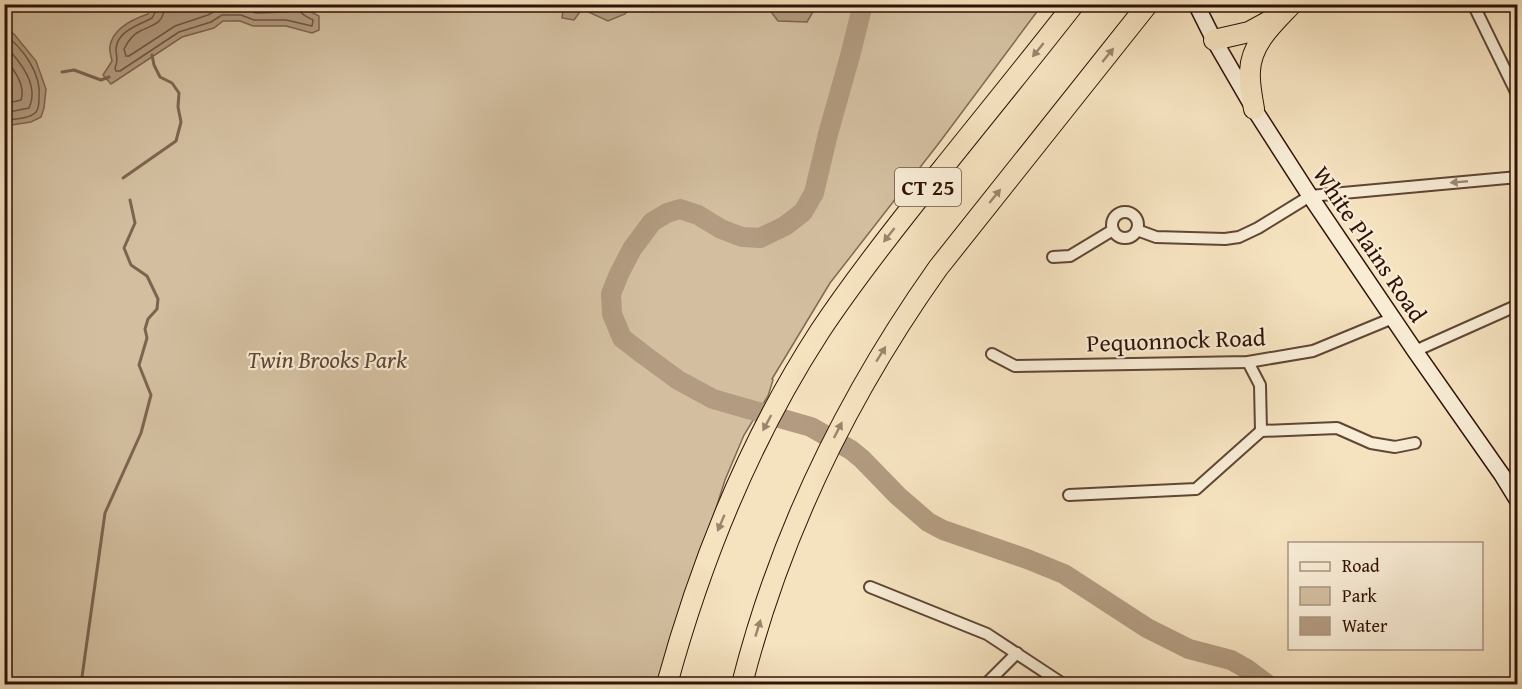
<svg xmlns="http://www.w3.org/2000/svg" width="1522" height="689" font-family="'Gentium Book Plus',serif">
  <rect width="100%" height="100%" fill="#f5e2bf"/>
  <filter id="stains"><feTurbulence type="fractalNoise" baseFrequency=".00333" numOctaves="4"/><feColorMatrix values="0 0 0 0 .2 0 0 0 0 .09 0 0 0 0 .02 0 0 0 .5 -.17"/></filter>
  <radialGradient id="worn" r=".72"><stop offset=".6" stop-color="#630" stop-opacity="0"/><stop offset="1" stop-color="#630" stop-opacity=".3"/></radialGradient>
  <path fill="#d3bfa0" stroke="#816854" stroke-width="1.5" d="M4 5H1042L939 143 830 283 772 379 773 380 768 396 744 435 725 480 660 684H5Z"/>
  <g fill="#b29b80" stroke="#7e6450" stroke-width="1.5">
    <path d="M175 5H302L307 10 319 16V30L312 33 286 26H253L240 21H223L214 28 182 37 111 84 103 75 112 61C111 57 109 50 110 46 113 29 133 19 148 14L151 7Z"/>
    <path d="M564 5V4L669 5 652 12 649 9 631 7 625 14 608 21 582 9 574 20 562 18Z"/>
    <path d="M766 5H817L807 22 778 21Z"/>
    <path d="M4 27 14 34 36 61 46 89 44 108 41 117 31 122 5 126Z"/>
  </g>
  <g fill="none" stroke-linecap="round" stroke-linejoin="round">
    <g stroke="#705644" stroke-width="1.5">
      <path d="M157 4V9L152 18C139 25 117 31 116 49 116 57 119 60 115 68L116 71H120L179 32 211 22 222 15H241L254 20H286L312 26 313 20C306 16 298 14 298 4"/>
      <path d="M165 4C163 25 155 24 140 31 132 35 128 41 124 49L126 56H129L175 26 208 15 220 8 242 7 256 13 287 12 290 10V4"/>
      <path d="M4 34C23 48 42 74 39 98 39 102 39 109 36 112 30 119 13 119 4 120"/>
      <path d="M4 44C19 61 40 84 29 108L4 113"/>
      <path d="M4 58C14 69 26 85 21 100L4 104"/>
    </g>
    <g stroke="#7e6450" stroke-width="3">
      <path d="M62 72 74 70 101 80 109 77"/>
      <path d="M123 178 176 141 181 122 178 107 179 93 172 83 160 77 154 65 152 55"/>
      <path d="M81 684 105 513 141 433 151 395 139 365 147 338 145 329 148 319 157 309 158 299 147 276 131 265 124 248 135 223 130 200"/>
    </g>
    <path stroke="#b29b80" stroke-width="20" d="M863 4 850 56 828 134 814 193 803 212 785 226 760 238 742 237 721 229 698 215 680 209 667 213 652 222 632 249 619 274 611 294 612 314 622 338 644 355 678 380 713 399 811 427 851 450 862 459 898 496 928 522 943 530 1027 559 1064 574 1147 628 1189 649 1231 660 1247 669 1267 684"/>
    <g stroke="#604635" stroke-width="14">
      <g id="minor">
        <path d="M1473 4 1518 96"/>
        <circle cx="1125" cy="225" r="13"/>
        <path d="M1137 230 1156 237 1225 239 1239 237 1258 228 1310 196 1518 177"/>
        <path d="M1053 257 1070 256 1113 230"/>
        <path d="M1415 351 1518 305"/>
        <path d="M992 354 1015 366 1248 362 1313 351 1393 318"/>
        <path d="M1248 362 1260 385 1261 431 1337 428 1371 443 1395 447 1415 443"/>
        <path d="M1069 495 1196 489 1261 431"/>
        <path d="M870 587 987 634 1063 684"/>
        <path d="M986 684 1017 653"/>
      </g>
    </g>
    <g stroke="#2f1207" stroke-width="18">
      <path id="secondary" d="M1196 4 1214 40 1254 109 1310 196 1415 351 1502 475 1518 501"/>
    </g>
    <g stroke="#2f1207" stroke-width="22">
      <g id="motorway">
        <path d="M1214 40 1249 32 1273 19"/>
        <path d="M1254 109C1252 96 1249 84 1250 71 1251 43 1274 23 1292 4"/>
        <path d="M667 684C701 560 750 439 820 331 858 274 900 221 943 168 987 113 1031 59 1074 4"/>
        <path d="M742 684C780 534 848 395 938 268L1148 4"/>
      </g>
    </g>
    <use href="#minor" stroke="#f8ecd5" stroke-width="10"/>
    <use href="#secondary" stroke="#f8ecd5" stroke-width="15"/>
    <use href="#motorway" stroke="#f5e2bf" stroke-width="20"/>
  </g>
  <defs><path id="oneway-solid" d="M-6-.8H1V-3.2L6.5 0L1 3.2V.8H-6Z" transform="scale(1.5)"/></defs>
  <g fill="#9c846c">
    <use href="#oneway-solid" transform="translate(1038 50) rotate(129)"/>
    <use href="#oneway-solid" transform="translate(1108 55) rotate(-51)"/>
    <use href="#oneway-solid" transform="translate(995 196) rotate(-51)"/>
    <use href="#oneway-solid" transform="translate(889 235) rotate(128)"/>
    <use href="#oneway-solid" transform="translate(881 354) rotate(-58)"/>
    <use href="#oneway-solid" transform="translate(767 423) rotate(118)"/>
    <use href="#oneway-solid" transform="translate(838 430) rotate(-63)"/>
    <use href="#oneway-solid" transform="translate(721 523) rotate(113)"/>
    <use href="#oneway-solid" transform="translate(758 628) rotate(-73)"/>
  </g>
  <use fill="#9e8a78" href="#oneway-solid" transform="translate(1459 182) rotate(175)"/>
  <g text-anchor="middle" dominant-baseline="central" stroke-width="4.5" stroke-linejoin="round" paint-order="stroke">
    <rect fill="#f8ecd5" stroke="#6b5345" stroke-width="1.5" x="895" y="168" width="66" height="38" rx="4.5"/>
    <g font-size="22" font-weight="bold" fill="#2f1207">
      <text x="928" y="187">CT 25</text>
    </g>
    <g font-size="24" fill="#2f1207" stroke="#f8ecd5">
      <text transform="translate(1370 244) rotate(56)">White Plains Road</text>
      <text transform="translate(1176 340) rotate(-2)">Pequonnock Road</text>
    </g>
    <g font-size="24" font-style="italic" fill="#604635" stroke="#f8ecd5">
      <text x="327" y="359">Twin Brooks Park</text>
    </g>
  </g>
  <rect width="1522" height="689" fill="none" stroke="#f5e2bf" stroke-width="24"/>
  <rect x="6" y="6" width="1510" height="677" fill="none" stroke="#2f1207" stroke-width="3"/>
  <rect x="12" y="12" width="1498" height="665" fill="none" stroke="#2f1207" stroke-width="1.5"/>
  <rect x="1288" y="542" width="195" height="108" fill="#f8ecd5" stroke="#a89583" stroke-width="1.5"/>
  <rect x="1300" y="562" width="30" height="9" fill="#f8ecd5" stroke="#a89583" stroke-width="1.5"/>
  <text x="1342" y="572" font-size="18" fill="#2f1207">Road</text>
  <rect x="1300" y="587" width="30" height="18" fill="#d3bfa0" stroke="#a89583" stroke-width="1.5"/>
  <text x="1342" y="602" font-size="18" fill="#2f1207">Park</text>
  <rect x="1300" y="617" width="30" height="18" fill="#b29b80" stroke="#a89583" stroke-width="1.5"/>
  <text x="1342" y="632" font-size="18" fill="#2f1207">Water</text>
  <rect width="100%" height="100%" filter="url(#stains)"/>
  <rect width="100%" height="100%" fill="url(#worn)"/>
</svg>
